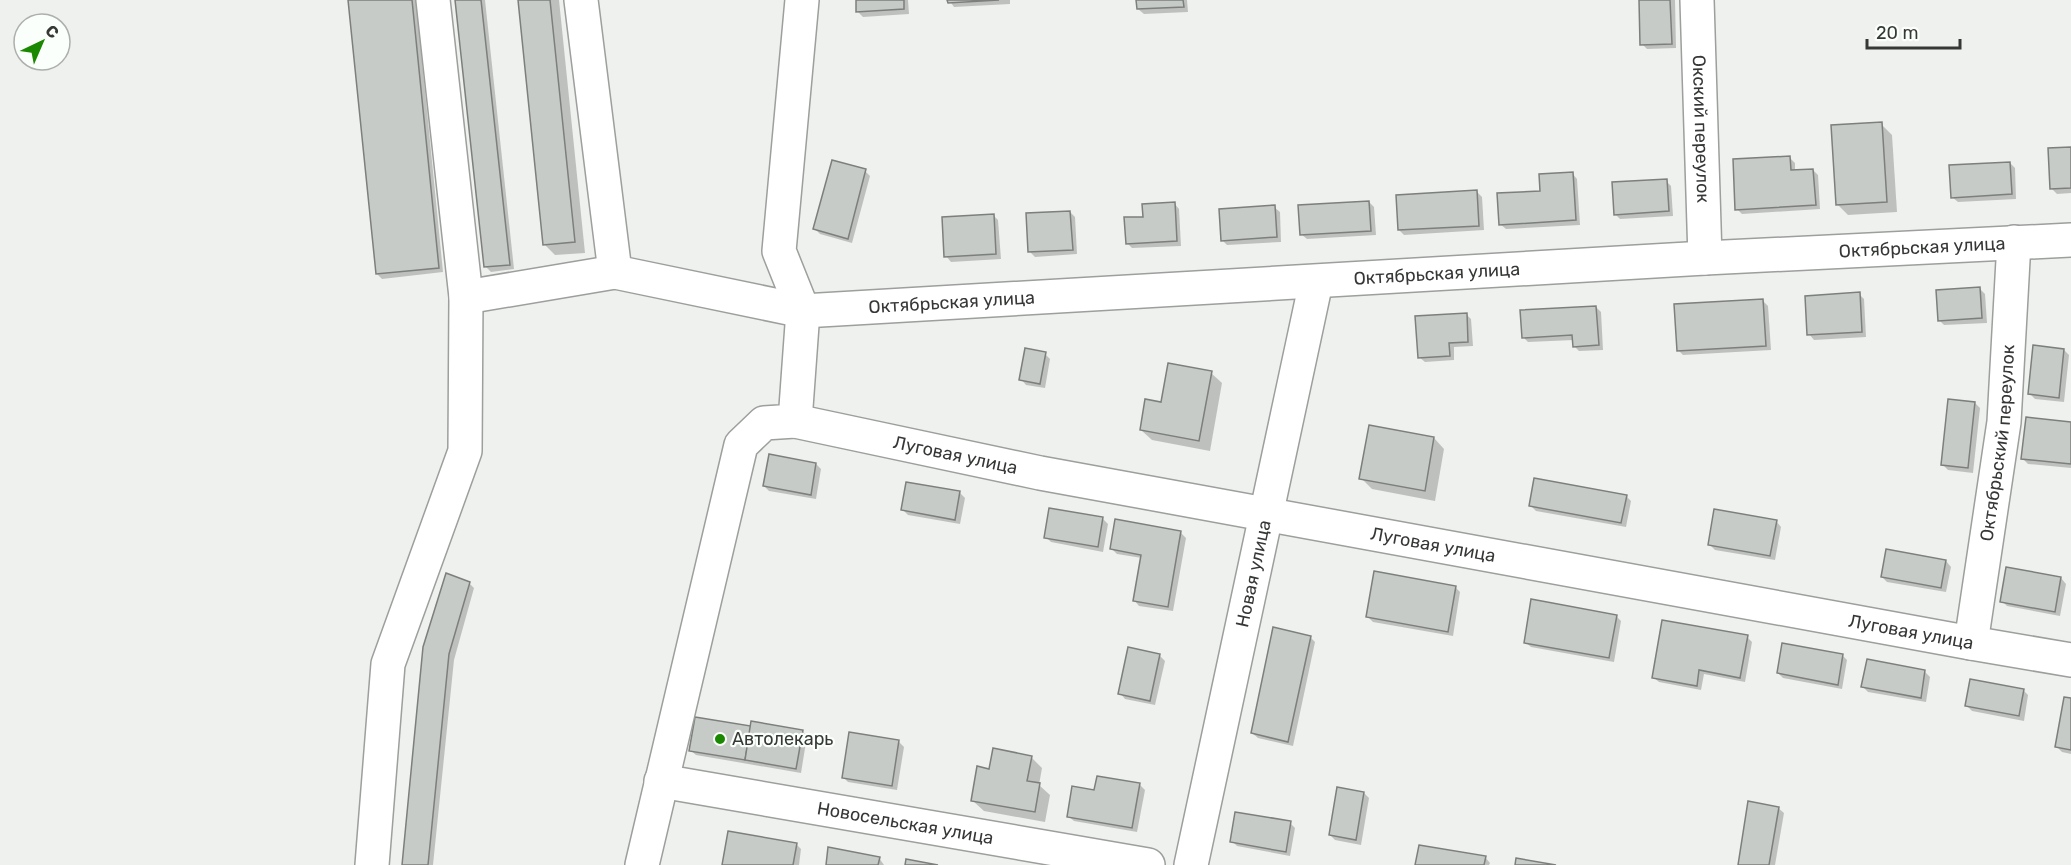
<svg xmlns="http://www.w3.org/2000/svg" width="2071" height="865" font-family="Rubik,sans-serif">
  <rect width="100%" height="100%" fill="#eef1ed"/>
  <g fill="#0003">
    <path d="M350 0H416L443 272 382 279 377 274Z"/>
    <path d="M457 0H485L514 269 491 272 486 267Z"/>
    <path d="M519 0H559L585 253 555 255 545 245Z"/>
    <path d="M857 0H908L909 14 863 17 858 12Z"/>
    <path d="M949 0H1010V4L954 7Z"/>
    <path d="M1138 0H1187L1188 12 1144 14 1138 9Z"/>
    <path d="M1641 0H1675L1676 48 1647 49 1642 44Z"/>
    <path d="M1881 124 1892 135 1897 212 1848 215 1837 204Z"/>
    <path d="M2071 148V193L2057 194 2052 189Z"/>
    <path d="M1790 158 1795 163V171L1813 170 1818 175 1820 209 1742 214 1737 209Z"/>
    <path d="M2010 163 2015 168 2016 199 1958 202 1952 197Z"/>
    <path d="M865 171 870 176 852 243 820 234 815 229Z"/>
    <path d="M1572 173 1577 179 1580 225 1506 229 1500 224 1541 192Z"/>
    <path d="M1666 181 1671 186 1673 216 1620 219 1615 214Z"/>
    <path d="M1477 192 1482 197 1484 230 1404 235 1399 230Z"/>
    <path d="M1369 202 1374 207 1376 235 1307 239 1301 234Z"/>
    <path d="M1174 203 1179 209 1181 246 1132 248 1127 243 1144 218Z"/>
    <path d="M1274 207 1280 212 1281 242 1227 245 1222 240Z"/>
    <path d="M1070 212 1075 217 1077 254 1035 257 1030 252Z"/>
    <path d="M993 215 998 220 1001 259 951 262 946 256Z"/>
    <path d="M1980 289 1985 294 1987 323 1944 325 1939 320Z"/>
    <path d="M1859 294 1864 299 1866 337 1814 340 1809 334Z"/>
    <path d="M1763 301 1768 306 1771 350 1683 355 1678 350Z"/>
    <path d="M1596 307 1601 312 1603 350 1579 351 1574 346V340L1528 342 1523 337Z"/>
    <path d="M1466 314 1471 319 1473 346 1454 347V360L1425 362 1419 357Z"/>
    <path d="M2064 350 2069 355 2064 402 2035 399 2030 394Z"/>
    <path d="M1045 354 1050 359 1045 388 1026 385 1021 379Z"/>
    <path d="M1211 373 1222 383 1210 451 1152 440 1141 430 1162 404Z"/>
    <path d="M1975 403 1980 408 1973 473 1948 470 1943 465Z"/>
    <path d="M2071 423V468L2028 464 2023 459Z"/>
    <path d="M1434 438 1444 449 1435 501 1372 489 1361 478Z"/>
    <path d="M816 464 821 469 816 499 769 491 764 486Z"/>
    <path d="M960 493 965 498 960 524 908 515 903 510Z"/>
    <path d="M1626 496 1631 501 1626 527 1536 511 1531 506Z"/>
    <path d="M1103 519 1108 524 1103 552 1051 542 1046 537Z"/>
    <path d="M1117 521 1181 533 1186 538 1173 611 1139 606 1134 600 1142 558 1117 554 1112 549Z"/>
    <path d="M1776 521 1781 527 1775 560 1715 550 1709 544Z"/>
    <path d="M1946 561 1951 567 1946 592 1887 582 1882 577Z"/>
    <path d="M2061 578 2066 584 2060 616 2007 606 2002 601Z"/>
    <path d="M469 583 474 588 454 660 433 865H403L424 647Z"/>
    <path d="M1455 587 1460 592 1453 636 1373 622 1368 617Z"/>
    <path d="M1616 616 1621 621 1614 662 1531 647 1525 642Z"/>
    <path d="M1310 637 1315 642 1293 746 1258 738 1252 733Z"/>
    <path d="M1747 637 1752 642 1745 682 1704 674 1701 690 1659 682 1653 677Z"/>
    <path d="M1842 655 1847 660 1842 689 1783 678 1778 673Z"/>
    <path d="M1160 656 1165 661 1155 705 1125 699 1120 693Z"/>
    <path d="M1925 672 1930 677 1926 702 1868 692 1863 687Z"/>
    <path d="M2023 690 2028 695 2024 721 1972 711 1967 706Z"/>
    <path d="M2071 699V754L2062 752 2057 747Z"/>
    <path d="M752 728 802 731 807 736 801 773 696 755 690 750Z"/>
    <path d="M899 742 904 747 897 790 848 782 843 777Z"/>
    <path d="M1031 757 1042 768 1039 785 1050 795 1045 822 984 811 973 801Z"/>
    <path d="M1140 785 1145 790 1137 832 1074 821 1068 816Z"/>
    <path d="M1364 793 1369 798 1361 845 1335 840 1330 835Z"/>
    <path d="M1778 808 1784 813 1775 865H1739Z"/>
    <path d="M1290 823 1295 828 1290 856 1237 846 1232 841Z"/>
    <path d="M796 844 801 849 799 865H723Z"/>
    <path d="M1485 857 1490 863 1489 865H1417Z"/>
    <path d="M879 858 884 865H827Z"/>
  </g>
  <g fill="#c7cbc7" stroke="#7c7f7b" stroke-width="1.5">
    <path d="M348 0H412L439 268 376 274Z"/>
    <path d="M455 0H481L510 265 484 267Z"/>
    <path d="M518 0H550L575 242 543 245Z"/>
    <path d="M856 0H904V9L856 12Z"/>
    <path d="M947 0H999L948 3Z"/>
    <path d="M1136 0H1183L1184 7 1137 9Z"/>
    <path d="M1639 0H1670L1672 44 1640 45Z"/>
    <path d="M1882 122 1887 202 1836 205 1831 125Z"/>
    <path d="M2071 147V188L2050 189 2048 148Z"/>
    <path d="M1790 156 1791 170 1813 169 1816 205 1735 210 1733 159Z"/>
    <path d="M832 160 866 169 848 239 813 229Z"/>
    <path d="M2010 162 2012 194 1951 198 1949 165Z"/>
    <path d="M1573 172 1576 220 1499 225 1497 193 1540 191 1539 174Z"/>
    <path d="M1667 179 1669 211 1614 215 1612 182Z"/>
    <path d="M1477 190 1479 226 1398 230 1396 195Z"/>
    <path d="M1369 201 1371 231 1300 235 1298 205Z"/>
    <path d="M1175 202 1177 241 1126 244 1124 217H1143L1142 204Z"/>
    <path d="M1275 205 1277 237 1221 241 1219 209Z"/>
    <path d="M1070 211 1073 250 1028 252 1026 213Z"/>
    <path d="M994 214 996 254 944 257 942 217Z"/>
    <path d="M1980 287 1982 318 1938 321 1936 290Z"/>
    <path d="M1860 292 1862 332 1807 335 1805 296Z"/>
    <path d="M1763 299 1766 346 1677 351 1674 304Z"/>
    <path d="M1596 306 1599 345 1573 347 1572 335 1522 338 1520 310Z"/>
    <path d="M1467 313 1468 342 1449 343 1450 356 1418 358 1415 316Z"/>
    <path d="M2033 345 2064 349 2059 398 2028 394Z"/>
    <path d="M1025 348 1046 352 1040 384 1019 380Z"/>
    <path d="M1168 363 1212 371 1199 441 1140 430 1145 399 1161 402Z"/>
    <path d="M1948 399 1975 402 1968 468 1941 465Z"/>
    <path d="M2026 417 2071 422V464L2021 459Z"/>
    <path d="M1369 425 1434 437 1425 491 1359 479Z"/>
    <path d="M769 454 816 463 811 495 763 486Z"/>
    <path d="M1534 478 1627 495 1621 523 1529 506Z"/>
    <path d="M906 482 960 491 955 520 901 510Z"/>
    <path d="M1049 508 1103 517 1098 547 1044 538Z"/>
    <path d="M1714 509 1777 520 1770 556 1708 545Z"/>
    <path d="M1115 519 1181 531 1168 607 1133 601 1141 555 1110 549Z"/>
    <path d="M1886 549 1946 560 1941 588 1881 577Z"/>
    <path d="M2006 567 2061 577 2055 612 2000 602Z"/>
    <path d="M1374 571 1456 586 1448 632 1366 617Z"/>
    <path d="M446 573 470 582 449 654 428 865H402L423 647Z"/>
    <path d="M1531 599 1617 615 1609 658 1524 643Z"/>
    <path d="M1662 620 1748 635 1740 678 1699 670 1697 686 1652 678Z"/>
    <path d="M1273 627 1311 636 1288 742 1251 733Z"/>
    <path d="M1782 643 1843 654 1838 685 1777 673Z"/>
    <path d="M1128 647 1160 654 1150 701 1118 694Z"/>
    <path d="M1867 659 1925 670 1921 698 1861 687Z"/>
    <path d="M1970 679 2024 689 2019 716 1965 706Z"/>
    <path d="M2064 697 2071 698V750L2055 747Z"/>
    <path d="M695 717 751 726 745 760 689 751Z"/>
    <path d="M751 721 803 730 796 769 745 760Z"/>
    <path d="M849 732 899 740 892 786 842 778Z"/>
    <path d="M993 748 1032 756 1027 781 1040 783 1035 812 971 801 977 766 989 769Z"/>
    <path d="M1097 776 1140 783 1132 828 1067 817 1072 786 1094 790Z"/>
    <path d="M1337 787 1364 792 1356 840 1329 835Z"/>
    <path d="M1748 801 1779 807 1769 865H1738Z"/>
    <path d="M1235 812 1291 821 1286 852 1230 842Z"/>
    <path d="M728 831 797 843 793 865H722Z"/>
    <path d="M1419 845 1486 856 1484 865H1415Z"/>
    <path d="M828 847 880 857 878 865H826Z"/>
    <path d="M1516 858 1556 865H1515Z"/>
    <path d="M906 859 938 865H905Z"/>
  </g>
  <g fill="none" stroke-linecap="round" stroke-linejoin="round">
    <g stroke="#9c9f9c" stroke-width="36">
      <g id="minor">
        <path id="s1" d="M581 0 615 272 803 311 1705 258 2071 240"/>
        <path id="s2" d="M1697 0 1705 258"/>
        <path d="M466 297 615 272"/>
        <path id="s3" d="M795 421 1040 473 1971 643 2071 660"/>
        <path id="s4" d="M1971 643 2004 422 2014 242"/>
        <path id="s5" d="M661 781 1148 865"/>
        <path d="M372 865 388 664 465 451 466 297 433 0"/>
        <path d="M642 865 741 445 764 423 795 421 803 311 779 251 802 0"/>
        <path id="s6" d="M1191 865 1316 282"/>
      </g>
    </g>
    <use href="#minor" stroke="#fff" stroke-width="33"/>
  </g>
  <circle fill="#1a8801" stroke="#fbfffb" stroke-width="2" cx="720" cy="739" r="6"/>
  <g text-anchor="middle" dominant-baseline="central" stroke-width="4.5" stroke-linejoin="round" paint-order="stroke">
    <g font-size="18" fill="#363836" stroke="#fbfffb">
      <text stroke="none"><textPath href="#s2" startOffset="129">Окский переулок</textPath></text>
      <text stroke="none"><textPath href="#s1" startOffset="1587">Октябрьская улица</textPath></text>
      <text stroke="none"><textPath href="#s1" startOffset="1101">Октябрьская улица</textPath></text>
      <text stroke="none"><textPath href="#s1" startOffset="615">Октябрьская улица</textPath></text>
      <text stroke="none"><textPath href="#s4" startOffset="202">Октябрьский переулок</textPath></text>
      <text stroke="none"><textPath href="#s3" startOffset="164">Луговая улица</textPath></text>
      <text stroke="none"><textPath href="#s3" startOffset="650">Луговая улица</textPath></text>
      <text stroke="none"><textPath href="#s6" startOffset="298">Новая улица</textPath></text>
      <text stroke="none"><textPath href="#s3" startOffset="1136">Луговая улица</textPath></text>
      <text stroke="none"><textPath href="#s5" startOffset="248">Новосельская улица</textPath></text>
    </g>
    <g font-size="18" fill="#363836" stroke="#fbfffb" text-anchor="start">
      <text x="732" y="739">Автолекарь</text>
    </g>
  </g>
  <g transform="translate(42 42) rotate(44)"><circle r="28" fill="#fbfffb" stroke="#acafac" stroke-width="1.5"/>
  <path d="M0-4.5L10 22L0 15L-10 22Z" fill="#1a8801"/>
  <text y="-9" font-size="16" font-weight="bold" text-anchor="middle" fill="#363836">С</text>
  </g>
  <path d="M1867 39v9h93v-9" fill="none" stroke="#363836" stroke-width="3"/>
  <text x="1876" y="39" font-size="18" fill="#363836" stroke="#fbfffb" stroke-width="4.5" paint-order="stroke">20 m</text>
</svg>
